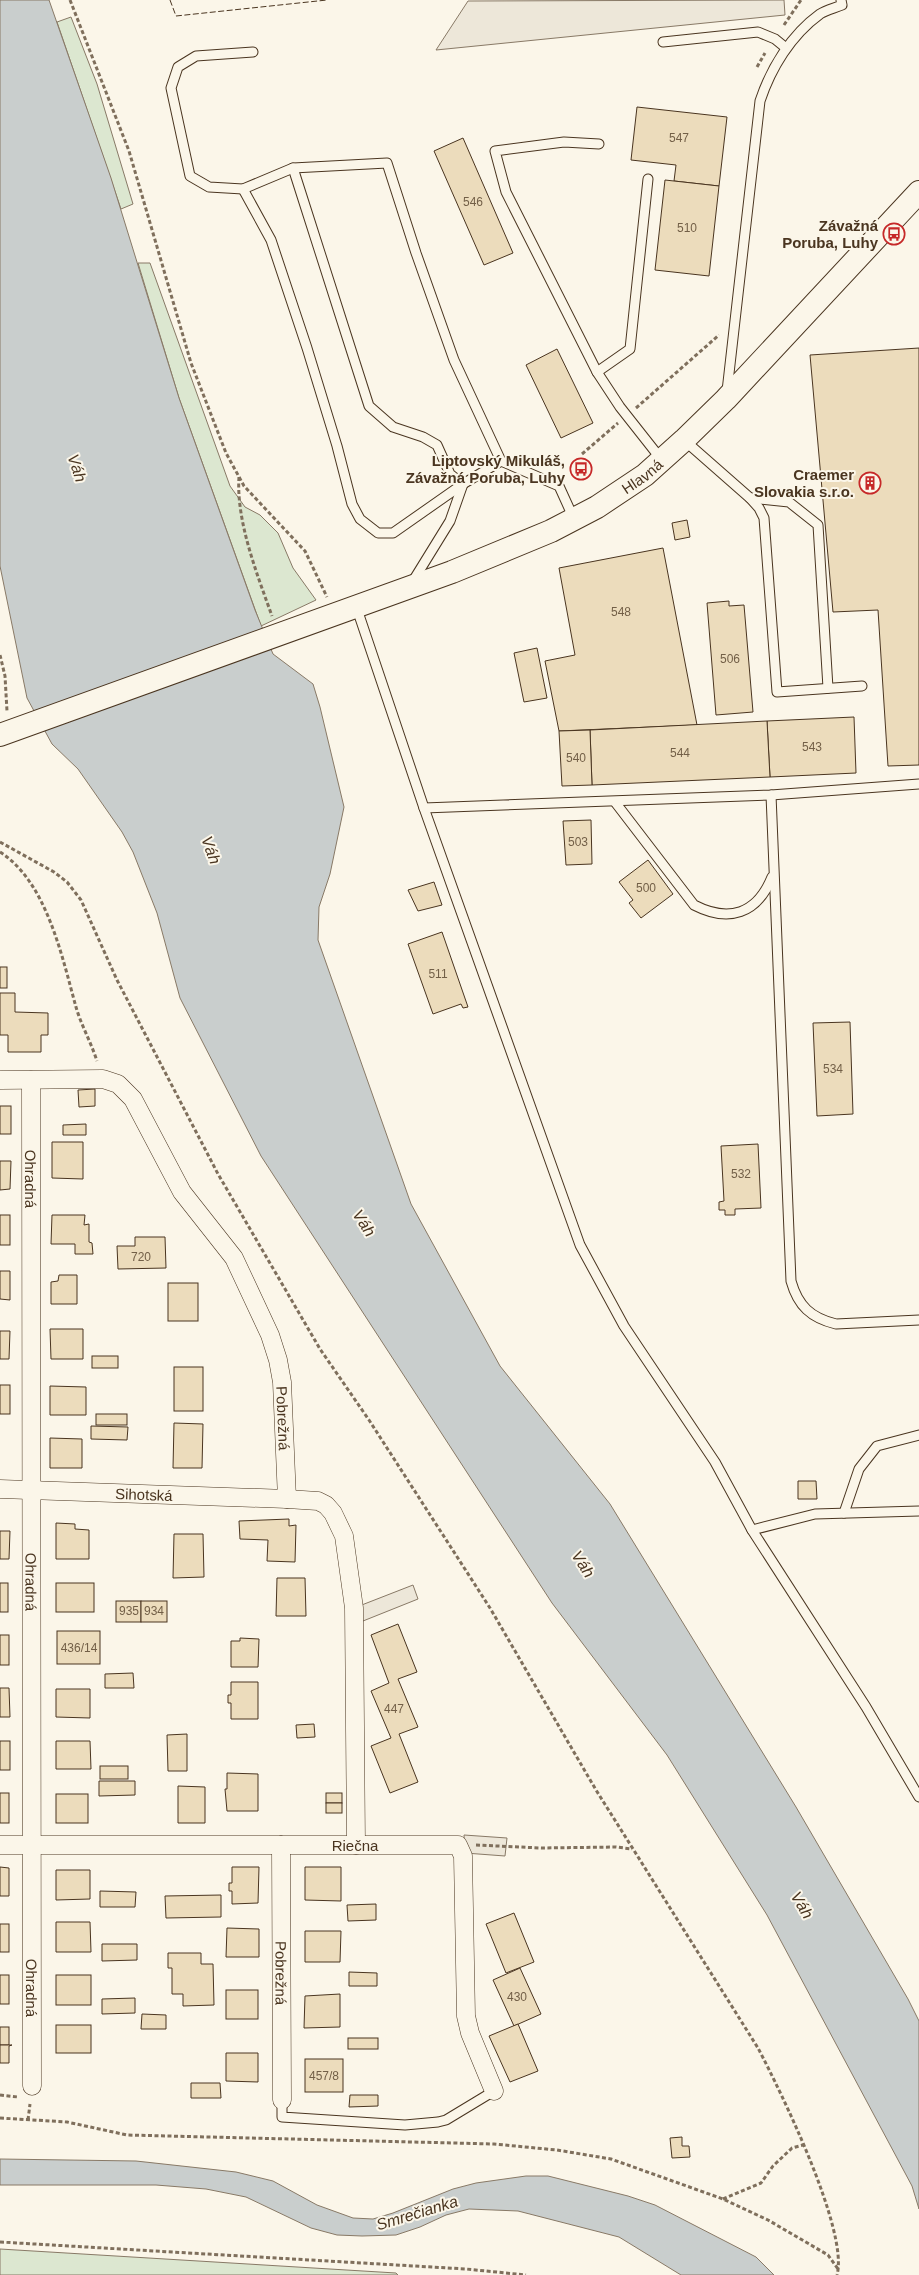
<svg xmlns="http://www.w3.org/2000/svg" width="919" height="2275" font-family="Arial,sans-serif">
  <rect width="100%" height="100%" fill="#fbf6e9"/>
  <g fill="#dce7d0" stroke="#887966">
    <path d="M71 17 97 84 133 204 121 209 57 22Z"/>
    <path d="M138 263H150L230 486 245 507 260 515 278 533 293 568 316 600 261 626 179 398Z"/>
    <path d="M0 2249 396 2273 398 2275H0Z"/>
  </g>
  <g fill="#ede7d9" stroke="#887966">
    <path d="M784 0 785 15 436 50 468 1Z"/>
    <path d="M413 1585 418 1599 353 1625 354 1608Z"/>
    <path d="M464 1835 507 1838 505 1856 465 1853Z"/>
  </g>
  <g fill="#c9cecd" stroke="#887966">
    <path d="M0 0H49L111 178 179 398 255 610 273 654 313 684 320 707 344 807 330 874 319 907 318 940 411 1204 500 1366 610 1504 796 1807 908 1999 919 2021V2209L912 2186 767 1915 667 1755 552 1603 261 1156 180 998 157 913 133 852 122 832 78 769 52 744 27 698 0 566Z"/>
    <path d="M0 2159 136 2161 236 2172 273 2181 317 2205 353 2218 373 2219 393 2213 453 2189 476 2183 526 2176H548L628 2196 655 2205 756 2257 774 2275H681L619 2237 518 2211 469 2209 446 2215 420 2227 396 2235 362 2236 337 2235 311 2228 246 2197 206 2189 156 2185H0Z"/>
  </g>
  <g fill="#ecdcbc" stroke="#4a3520">
    <path d="M637 107 727 117 719 186 674 181 676 165 631 160Z"/>
    <path d="M463 138 513 253 484 265 434 151Z"/>
    <path d="M665 180 719 186 709 276 655 270Z"/>
    <path d="M919 348V765L888 766 878 610 833 612 810 355Z"/>
    <path d="M557 349 593 423 561 438 526 365Z"/>
    <path d="M687 520 690 537 675 540 672 523Z"/>
    <path d="M663 548 697 725 559 731 545 661 575 655 559 568Z"/>
    <path d="M729 601V606L744 605 753 712 716 715 707 603Z"/>
    <path d="M537 648 547 698 524 702 514 653Z"/>
    <path d="M854 717 856 773 770 777 767 721Z"/>
    <path d="M767 721 770 777 592 785 590 730Z"/>
    <path d="M590 730 592 785 562 786 559 731Z"/>
    <path d="M591 820 592 864 566 865 563 821Z"/>
    <path d="M648 860 673 894 641 918 629 903 633 900 619 882Z"/>
    <path d="M434 882 442 905 418 911 408 890Z"/>
    <path d="M442 932 468 1007 463 1008 461 1004 433 1014 408 944Z"/>
    <rect x="0" y="967" width="7" height="21"/>
    <path d="M0 993H15V1012L48 1013V1035H41V1052H8V1035H0Z"/>
    <path d="M850 1022 853 1114 817 1116 813 1023Z"/>
    <path d="M95 1089V1106L79 1107 78 1090Z"/>
    <rect x="0" y="1106" width="11" height="28"/>
    <path d="M86 1124V1135H63V1125Z"/>
    <path d="M52 1142H83V1179L52 1178Z"/>
    <path d="M758 1144 761 1208 735 1209V1215H725V1210H719V1202L724 1201 721 1146Z"/>
    <path d="M0 1161H11L10 1189 0 1190Z"/>
    <rect x="0" y="1215" width="10" height="30"/>
    <path d="M52 1215H85L84 1225 89 1224V1242L92 1243 93 1254H75V1244H51Z"/>
    <path d="M135 1237H165L166 1268 118 1269 117 1246H135Z"/>
    <path d="M0 1271H10V1300L0 1299Z"/>
    <path d="M59 1275H77V1304H51V1282L58 1281Z"/>
    <rect x="168" y="1283" width="30" height="38"/>
    <path d="M50 1329H83V1359H51Z"/>
    <path d="M0 1331H10L9 1359H0Z"/>
    <rect x="92" y="1356" width="26" height="12"/>
    <rect x="174" y="1367" width="29" height="44"/>
    <rect x="0" y="1385" width="10" height="29"/>
    <path d="M50 1386 86 1387V1415H50Z"/>
    <rect x="96" y="1414" width="31" height="11"/>
    <path d="M174 1423 203 1424 202 1468H173Z"/>
    <path d="M91 1426 128 1427 127 1440 91 1439Z"/>
    <path d="M50 1438 82 1439V1468H50Z"/>
    <path d="M798 1481H816L817 1499H798Z"/>
    <path d="M289 1519V1526L296 1525 295 1562 267 1561 268 1540 240 1539 239 1521Z"/>
    <path d="M56 1523 75 1524V1529L89 1530V1559H56Z"/>
    <path d="M0 1531H10L9 1559H0Z"/>
    <path d="M174 1534H203L204 1577 173 1578Z"/>
    <path d="M277 1578H305L306 1616H276Z"/>
    <rect x="0" y="1583" width="8" height="29"/>
    <rect x="56" y="1583" width="38" height="29"/>
    <rect x="116" y="1601" width="25" height="21"/>
    <rect x="141" y="1601" width="26" height="21"/>
    <path d="M398 1624 417 1672 398 1679 418 1727 399 1734 418 1782 390 1793 371 1746 391 1738 371 1691 389 1683 371 1635Z"/>
    <rect x="57" y="1631" width="43" height="33"/>
    <rect x="0" y="1635" width="9" height="30"/>
    <path d="M240 1638 259 1639 258 1667H231V1641H240Z"/>
    <path d="M133 1673 134 1688H105V1674Z"/>
    <path d="M231 1682H258V1719H231V1703H228V1695H231Z"/>
    <path d="M0 1688H9L10 1717H0Z"/>
    <path d="M56 1689H90V1718L56 1717Z"/>
    <path d="M314 1724 315 1737 297 1738 296 1725Z"/>
    <path d="M187 1734V1771H168L167 1735Z"/>
    <rect x="0" y="1741" width="10" height="29"/>
    <path d="M56 1741H90L91 1769H56Z"/>
    <rect x="100" y="1766" width="28" height="13"/>
    <path d="M227 1773 258 1774V1811H227L225 1789H227Z"/>
    <path d="M99 1781H135V1795L99 1796Z"/>
    <path d="M178 1786 205 1787V1823H178Z"/>
    <rect x="0" y="1793" width="9" height="30"/>
    <rect x="326" y="1793" width="16" height="10"/>
    <rect x="56" y="1794" width="32" height="29"/>
    <rect x="326" y="1803" width="16" height="10"/>
    <path d="M0 1867 9 1868V1896H0Z"/>
    <path d="M232 1867H259L258 1903 232 1904V1891H229V1883H232Z"/>
    <path d="M305 1867H341V1901L305 1900Z"/>
    <path d="M56 1870H90V1899L56 1900Z"/>
    <path d="M100 1891 136 1892 135 1907H100Z"/>
    <path d="M221 1895V1917L166 1918 165 1896Z"/>
    <path d="M376 1904V1920L348 1921 347 1905Z"/>
    <path d="M514 1913 534 1962 506 1973 486 1924Z"/>
    <path d="M56 1922H90L91 1952H56Z"/>
    <rect x="0" y="1924" width="9" height="28"/>
    <path d="M227 1928 259 1929V1957H226Z"/>
    <path d="M305 1931H341L340 1962H305Z"/>
    <path d="M102 1944H137V1960L102 1961Z"/>
    <path d="M168 1953H201V1964H213L214 2005 183 2006V1994H172V1968H168Z"/>
    <path d="M520 1968 541 2014 514 2026 493 1980Z"/>
    <path d="M349 1972 377 1973V1986H349Z"/>
    <rect x="0" y="1975" width="9" height="29"/>
    <rect x="56" y="1975" width="35" height="30"/>
    <rect x="226" y="1990" width="32" height="29"/>
    <path d="M340 1994V2027L304 2028 305 1996Z"/>
    <path d="M135 1998V2013L102 2014V1999Z"/>
    <path d="M142 2014 166 2015V2029H141Z"/>
    <path d="M518 2024 538 2071 510 2082 489 2036Z"/>
    <rect x="56" y="2025" width="35" height="28"/>
    <rect x="0" y="2027" width="9" height="18"/>
    <rect x="348" y="2038" width="30" height="11"/>
    <path d="M0 2045H12L9 2046V2063H0Z"/>
    <path d="M226 2053H258V2082L226 2081Z"/>
    <rect x="305" y="2059" width="38" height="33"/>
    <path d="M191 2083H220L221 2098H191Z"/>
    <path d="M350 2095H378V2106L349 2107Z"/>
    <path d="M682 2137V2146H689L690 2157 672 2158 670 2138Z"/>
  </g>
  <g fill="none" stroke-linecap="round" stroke-linejoin="round">
    <g stroke="#4a3520" stroke-width="11">
      <g id="service">
        <path d="M663 42 758 32 775 39 786 48"/>
        <path d="M253 52 196 56 178 67 171 88 190 176 209 187 243 189 293 168"/>
        <path d="M599 144 564 142 495 151 506 192 597 372 620 407 661 459"/>
        <path d="M243 189 271 240 307 348 337 446 352 504 360 519 378 533H393L463 484"/>
        <path d="M597 372 630 349 648 179"/>
        <path d="M727 391 760 101C771 68 791 35 820 14 826 10 835 8 842 5L841 0"/>
        <path d="M684 440 750 498 759 508 764 518 777 692 862 686"/>
        <path d="M501 461 463 484 450 474 437 445 423 437 393 427 369 406 293 168 387 163 416 253 454 360 501 461 559 486 574 519"/>
        <path d="M750 498 789 502 818 525 828 688"/>
        <path d="M413 581 450 521 463 484"/>
        <path d="M356 606 424 808 580 1245 624 1326 715 1462 752 1530 866 1707 919 1797"/>
        <path d="M771 795 791 1281C798 1306 811 1318 836 1324L919 1320"/>
        <path d="M615 802 694 905C729 923 757 914 772 877"/>
        <path d="M424 808 771 795 919 784"/>
        <path d="M844 1513 859 1469 877 1446 919 1435"/>
        <path d="M752 1530 815 1514 919 1511"/>
        <path d="M282 2100V2117L405 2125 438 2122 446 2120 494 2091"/>
      </g>
    </g>
    <g stroke="#4a3520" stroke-width="19">
      <g id="minor">
        <path id="s1" d="M0 1080 103 1079 118 1084 133 1099 182 1192 234 1258 270 1335 278 1360 282 1382 287 1499"/>
        <path id="s2" d="M31 1080 32 2086"/>
        <path id="s3" d="M0 1489 287 1499 318 1501 326 1505 333 1513 344 1536 354 1608 356 1845"/>
        <path id="s4" d="M0 1845H458L463 1856 466 2016 470 2033 494 2091"/>
        <path id="s5" d="M281 1845 282 2100"/>
      </g>
    </g>
    <g stroke="#4a3520" stroke-width="24">
      <g id="tertiary">
        <path id="s6" d="M0 735 452 572 551 531 597 507 645 475 684 440 726 399 919 192"/>
      </g>
    </g>
    <g stroke="#7f6f5c" stroke-width="3" stroke-dasharray="4 2.5" stroke-linecap="butt">
      <path d="M70 0 129 151 191 363 226 453 244 486 305 551 327 597"/>
      <path d="M784 25 801 0"/>
      <path d="M757 67 765 53"/>
      <path d="M636 408 719 335"/>
      <path d="M582 454 618 423"/>
      <path d="M239 477C236 521 257 574 272 616"/>
      <path d="M0 655 5 676 7 711"/>
      <path d="M0 842 54 872 67 882 81 900 117 980 218 1174 320 1349 369 1420 490 1608 596 1790 758 2048C781 2092 849 2231 837 2275"/>
      <path d="M0 852C47 882 62 957 76 1007 81 1025 91 1042 97 1061"/>
      <path d="M476 1845 541 1848 616 1847 632 1849"/>
      <path d="M0 2095 18 2097"/>
      <path d="M0 2118 67 2122 127 2135 494 2144 557 2150 611 2159 723 2199 768 2220 828 2255 838 2269"/>
      <path d="M28 2120 30 2104"/>
      <path d="M723 2199 761 2183 773 2166 792 2148 803 2145"/>
      <path d="M0 2242 466 2269 526 2275"/>
    </g>
    <use href="#service" stroke="#fbf6e9" stroke-width="9"/>
    <use href="#minor" stroke="#fbf6e9" stroke-width="18"/>
    <use href="#tertiary" stroke="#fbf6e9" stroke-width="22"/>
    <path stroke="#4a3520" stroke-width="1" stroke-dasharray="6 2.5" stroke-linecap="butt" d="M170 0 176 16 327 0"/>
  </g>
  <defs>
    <g id="bus-ring" transform="scale(1.125)"><circle r="9.5" fill="#fbf6e9" stroke="#c62828" stroke-width="1.5"/><path d="M-5-6H5V4H4V6H2V4H-2V6H-4V4H-5ZM-3.5-4V0h7V-4ZM-3.5 1.2v1.5H-2V1.2ZM2 1.2v1.5H3.5V1.2Z" fill="#c62828"/></g>
    <g id="building-ring" transform="scale(1.125)"><circle r="9.5" fill="#fbf6e9" stroke="#c62828" stroke-width="1.5"/><path d="M-4-6H4V6H1V3H-1V6H-4ZM-2.5-4.3h1.7v1.8h-1.7ZM.8-4.3h1.7v1.8H.8ZM-2.5-1h1.7V.8h-1.7ZM.8-1h1.7V.8H.8Z" fill="#c62828"/></g>
  </defs>
  <g fill-rule="evenodd">
    <use href="#bus-ring" x="894" y="234"/>
    <use href="#bus-ring" x="581" y="469"/>
    <use href="#building-ring" x="870" y="483"/>
  </g>
  <g text-anchor="middle" dominant-baseline="central" stroke-width="4" stroke-linejoin="round" paint-order="stroke">
    <g font-size="12" fill="#725f47">
      <text x="679" y="138">547</text>
      <text x="473" y="202">546</text>
      <text x="687" y="228">510</text>
      <text x="621" y="612">548</text>
      <text x="730" y="659">506</text>
      <text x="812" y="747">543</text>
      <text x="680" y="753">544</text>
      <text x="576" y="758">540</text>
      <text x="578" y="842">503</text>
      <text x="646" y="888">500</text>
      <text x="438" y="974">511</text>
      <text x="833" y="1069">534</text>
      <text x="741" y="1174">532</text>
      <text x="141" y="1257">720</text>
      <text x="129" y="1611">935</text>
      <text x="154" y="1611">934</text>
      <text x="79" y="1648">436/14</text>
      <text x="394" y="1709">447</text>
      <text x="517" y="1997">430</text>
      <text x="324" y="2076">457/8</text>
    </g>
    <g font-size="15" font-weight="bold" fill="#4a3520" stroke="#fbf6e9" text-anchor="end">
      <text x="878" y="225">Závažná<tspan x="878" dy="17">Poruba, Luhy</tspan></text>
      <text x="565" y="460">Liptovský Mikuláš,<tspan x="565" dy="17">Závažná Poruba, Luhy</tspan></text>
      <text x="854" y="474">Craemer<tspan x="854" dy="17">Slovakia s.r.o.</tspan></text>
    </g>
    <g font-size="15" fill="#4a3520" stroke="#fbf6e9">
      <text stroke="none"><textPath href="#s6" startOffset="694">Hlavná</textPath></text>
      <text stroke="none"><textPath href="#s2" startOffset="99">Ohradná</textPath></text>
      <text stroke="none"><textPath href="#s1" startOffset="499">Pobrežná</textPath></text>
      <text stroke="none"><textPath href="#s3" startOffset="144">Sihotská</textPath></text>
      <text stroke="none"><textPath href="#s2" startOffset="502">Ohradná</textPath></text>
      <text stroke="none"><textPath href="#s4" startOffset="355">Riečna</textPath></text>
      <text stroke="none"><textPath href="#s5" startOffset="128">Pobrežná</textPath></text>
      <text stroke="none"><textPath href="#s2" startOffset="908">Ohradná</textPath></text>
    </g>
    <g font-size="16" font-style="italic" fill="#4a3520" stroke="#fbf6e9">
      <text transform="translate(77 468) rotate(72)">Váh</text>
      <text transform="translate(211 850) rotate(70)">Váh</text>
      <text transform="translate(364 1223) rotate(57)">Váh</text>
      <text transform="translate(583 1564) rotate(57)">Váh</text>
      <text transform="translate(802 1905) rotate(59)">Váh</text>
      <text transform="translate(417 2213) rotate(-17)">Smrečianka</text>
    </g>
  </g>
</svg>
